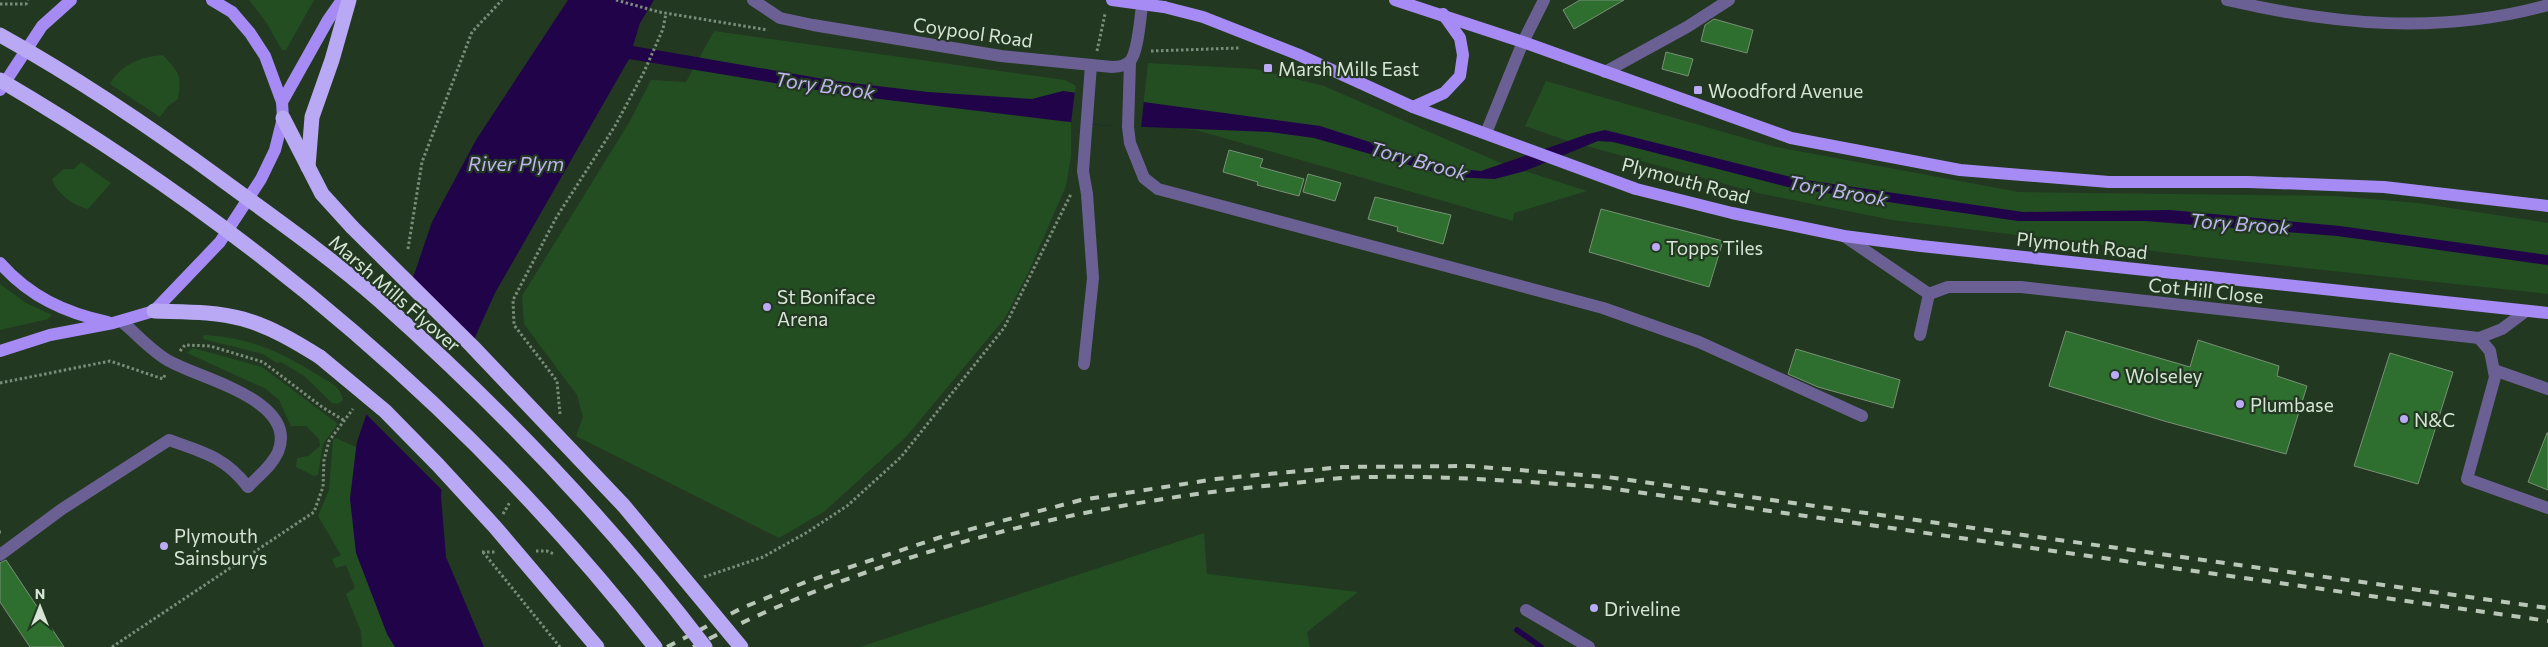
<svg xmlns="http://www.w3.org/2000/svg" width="2548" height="647" font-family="Commissioner,sans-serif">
  <rect width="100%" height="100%" fill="#223821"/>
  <g fill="#234e22">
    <path d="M249 0H314L286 50H282L266 22Z"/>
    <path d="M714 31 1065 80 1076 86 1071 123V156L1066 186 1029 271 1005 318 906 437 825 511 779 538 576 436 583 417 577 395 524 324 522 296 630 121 651 80 686 82Z"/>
    <path d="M163 55C179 73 182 74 178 99L168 106 160 117 110 84C122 64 140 57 163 55Z"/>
    <path d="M1148 63 1255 69 1324 86 1503 164 1587 191 1514 213 1513 221 1196 130 1141 125Z"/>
    <path d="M1546 81 1776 147 2019 192 2336 196 2418 203 2548 223V294L2203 257 1892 220 1758 193 1568 141 1525 126Z"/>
    <path d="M81 162 111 183 88 209C74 206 56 193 52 179L64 169H74Z"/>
    <path d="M0 284 26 303 52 315 48 319 0 330Z"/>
    <path d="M204 335C249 338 278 350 316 374 327 381 341 386 343 400L338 404 332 403 304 376 281 362 277 363 263 354 203 339Z"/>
    <path d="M193 348 262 367 338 424 323 444 318 475 314 476 296 467 297 458 308 456 320 446 319 439 306 426H291L279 400 266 389 187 353Z"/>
    <path d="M336 438 356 447 350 499 387 634 395 647H362L361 632 346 594 355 588 346 565 336 568 332 559 341 555 318 516 329 490 333 440Z"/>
    <path d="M1204 533 1207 574 1358 592 1307 632 1310 647H860Z"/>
  </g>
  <path fill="#21034a" d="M568 0H654L640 23 633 46 835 81 928 92 1032 99 1063 91 1320 126 1450 168 1481 171 1588 134 1605 130 1799 179 2023 212 2170 210 2340 226 2548 255V265L2337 236 2145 221H2018L1792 188 1613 142 1598 141 1525 171 1495 179 1451 177 1314 138 1270 132 1097 125 1061 121 847 95 629 59 495 293 452 388 441 496 446 557 484 647H395L387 634 356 553 350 499 357 442 432 222 476 140Z"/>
  <g fill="#223821">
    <path d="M1075 90 1144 100 1141 128 1071 123Z"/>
    <path d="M410 278 474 344 455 388 444 492 364 412 401 304 406 308 402 303Z"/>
  </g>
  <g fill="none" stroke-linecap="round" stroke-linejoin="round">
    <path stroke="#21034a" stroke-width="5.5" d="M1517 630 1541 647"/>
  </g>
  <g fill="#2e6e2e" stroke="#789176">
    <path d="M1580 0H1624L1574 29 1563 10Z"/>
    <path d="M1714 19 1753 30 1747 53 1701 41 1705 25Z"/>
    <path d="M1666 52 1693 59 1688 76 1662 69Z"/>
    <path d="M1229 150 1263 159 1260 167 1304 179 1299 196 1257 185 1258 182 1223 172Z"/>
    <path d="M1308 174 1341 183 1335 201 1303 192Z"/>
    <path d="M1375 197 1451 215 1443 244 1397 231 1398 227 1368 219Z"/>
    <path d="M1601 209 1723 241 1709 287 1589 252Z"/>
    <path d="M2066 331 2190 367 2198 340 2279 366 2277 376 2307 386 2286 454 2164 421 2049 386Z"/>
    <path d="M1796 349 1900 380 1893 408 1818 387 1788 374Z"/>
    <path d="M2390 353 2453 372 2418 484 2354 466Z"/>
    <path d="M2547 433H2548V490L2528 482Z"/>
    <path d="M6 560 64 647H30L0 602V563Z"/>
  </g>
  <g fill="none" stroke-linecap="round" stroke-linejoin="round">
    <g stroke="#7b8d7a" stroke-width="3" stroke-dasharray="2.5 2.5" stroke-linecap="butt">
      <path d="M616 0 659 12 768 30"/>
      <path d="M0 4H26L28 0"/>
      <path d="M1097 51 1105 14"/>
      <path d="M1151 51 1239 48"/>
      <path d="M408 249 422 162 472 32 502 0"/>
      <path d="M180 351 185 345 210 346 263 362 322 407 345 421"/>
      <path d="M0 383 110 361 163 379 165 375"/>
      <path d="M560 414 557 381 514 325 513 300 556 218 615 126 644 72 663 29 666 13"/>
      <path d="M503 514 510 502"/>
      <path d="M0 532H1"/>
      <path d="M536 551H547L554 554"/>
      <path d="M482 552H495"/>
      <path d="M483 552 560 647"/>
      <path d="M704 577 763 557 806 533 847 506 901 457 1004 328 1071 194"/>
      <path d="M112 647 314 512 323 487 324 460 329 441 353 409"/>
    </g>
    <g stroke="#6b6093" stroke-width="12">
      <path d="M753 0 780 18 813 25 1001 56 1112 67C1119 67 1126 66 1131 60 1139 48 1140 15 1143 0"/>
      <path d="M2227 0C2335 25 2440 35 2548 5"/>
      <path d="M1130 62 1128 127 1130 143 1144 178 1158 189 1603 308 1699 342 1862 416"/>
      <path d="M1605 72 1687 27 1729 0"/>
      <path d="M1486 133 1523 42 1544 0"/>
      <path d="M1844 236 1929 294"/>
      <path d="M1920 335 1929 294 1948 287H2021L2479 338 2502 329 2526 311"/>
      <path d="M2479 338 2490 351 2495 377 2467 479 2548 508"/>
      <path d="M1084 364 1093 278 1087 194 1083 171 1091 65"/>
      <path d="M2494 370 2548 389"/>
      <path d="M0 555 62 509 169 440C203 452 225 457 248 487 258 476 272 466 278 452 299 401 202 379 171 362 153 353 137 334 121 321"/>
      <path d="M1526 610 1589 647"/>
    </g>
    <g stroke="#a58bf3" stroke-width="12">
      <path d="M1395 0 1523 42 1791 138 1960 170 2109 182H2249L2384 187 2548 206"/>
      <path d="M1164 7 1203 17 1297 54 1413 107 1636 189 1732 213 1844 236 1921 246 2548 313"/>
      <path d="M0 90 42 26 71 0"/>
      <path d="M282 102 328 20 342 0"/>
      <path d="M1413 107 1444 93 1460 76 1463 55 1460 38 1443 14"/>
      <path d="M0 263C29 296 65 313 108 322"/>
      <path d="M0 351 50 335 113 323 154 311 220 242 261 179 275 150 283 118 282 102 265 56 250 33 232 12 212 0"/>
    </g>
    <g stroke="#b9a8f3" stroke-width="15">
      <path d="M283 118 322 194 352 227"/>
      <path d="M308 167 312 117 332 60 349 0"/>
      <path d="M154 311C183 312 214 311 243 319 271 327 296 342 320 357"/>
    </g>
    <g stroke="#b8c7b7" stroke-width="4" stroke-dasharray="9 9" stroke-linecap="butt">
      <path d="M667 647 742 608 808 581 941 537 1081 500 1216 479 1342 467 1469 466 1607 477 2548 608"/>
      <path d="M693 647C867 556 1069 506 1264 486 1290 484 1317 480 1343 478 1429 474 1516 481 1601 487L2548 621"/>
    </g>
    <path stroke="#a58bf3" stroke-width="12" d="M1112 0 1164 7"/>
    <g stroke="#b9a8f3" stroke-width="15">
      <path d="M0 35C79 79 153 129 225 182 277 220 331 258 379 300 497 405 609 521 705 647"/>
      <path d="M0 80C251 227 475 417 655 647"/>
      <path d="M352 227 472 346 624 506 741 647"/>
      <path d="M320 357 385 411 438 465 495 527 597 647"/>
    </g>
  </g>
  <g fill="#bbaaf6" stroke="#223821" stroke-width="2">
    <rect x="1263" y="63" width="10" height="10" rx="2.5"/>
    <rect x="1693" y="85" width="10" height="10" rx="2.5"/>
    <circle cx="1656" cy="247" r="5"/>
    <circle cx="767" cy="307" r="5"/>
    <circle cx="2115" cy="375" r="5"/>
    <circle cx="2240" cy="404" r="5"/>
    <circle cx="2404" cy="419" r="5"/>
    <circle cx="164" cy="546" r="5"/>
    <circle cx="1594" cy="608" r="5"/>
  </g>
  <g text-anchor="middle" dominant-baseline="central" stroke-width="4.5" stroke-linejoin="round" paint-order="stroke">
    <g font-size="19" fill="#d7e5d6" stroke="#223821">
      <text transform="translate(973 32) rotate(8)">Coypool Road</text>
      <text transform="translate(1686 180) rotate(15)">Plymouth Road</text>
      <text transform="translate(2082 245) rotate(6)">Plymouth Road</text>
      <text transform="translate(2206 290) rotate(6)">Cot Hill Close</text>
      <text transform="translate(395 293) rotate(41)">Marsh Mills Flyover</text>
    </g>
    <g font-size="19" fill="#d7e5d6" stroke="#223821" text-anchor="start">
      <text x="1278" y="68">Marsh Mills East</text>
      <text x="1708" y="90">Woodford Avenue</text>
      <text x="1666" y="247">Topps Tiles</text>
      <text x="777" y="296">St Boniface<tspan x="777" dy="22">Arena</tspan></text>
      <text x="2125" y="375">Wolseley</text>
      <text x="2250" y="404">Plumbase</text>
      <text x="2414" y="419">N&amp;C</text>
      <text x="174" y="535">Plymouth<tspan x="174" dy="22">Sainsburys</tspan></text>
      <text x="1604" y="608">Driveline</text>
    </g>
    <g font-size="20" font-style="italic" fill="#c1b4f2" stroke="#223821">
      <text transform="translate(825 85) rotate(8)">Tory Brook</text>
      <text transform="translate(1419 160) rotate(15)">Tory Brook</text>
      <text x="516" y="163">River Plym</text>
      <text transform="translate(1838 190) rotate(10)">Tory Brook</text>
      <text transform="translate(2240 223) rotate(4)">Tory Brook</text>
    </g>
  </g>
  <g transform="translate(40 607)" stroke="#223821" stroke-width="4" paint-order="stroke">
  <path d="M0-4L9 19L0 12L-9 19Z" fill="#d7e5d6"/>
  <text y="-8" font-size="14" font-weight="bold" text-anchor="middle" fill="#d7e5d6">N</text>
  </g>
</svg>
